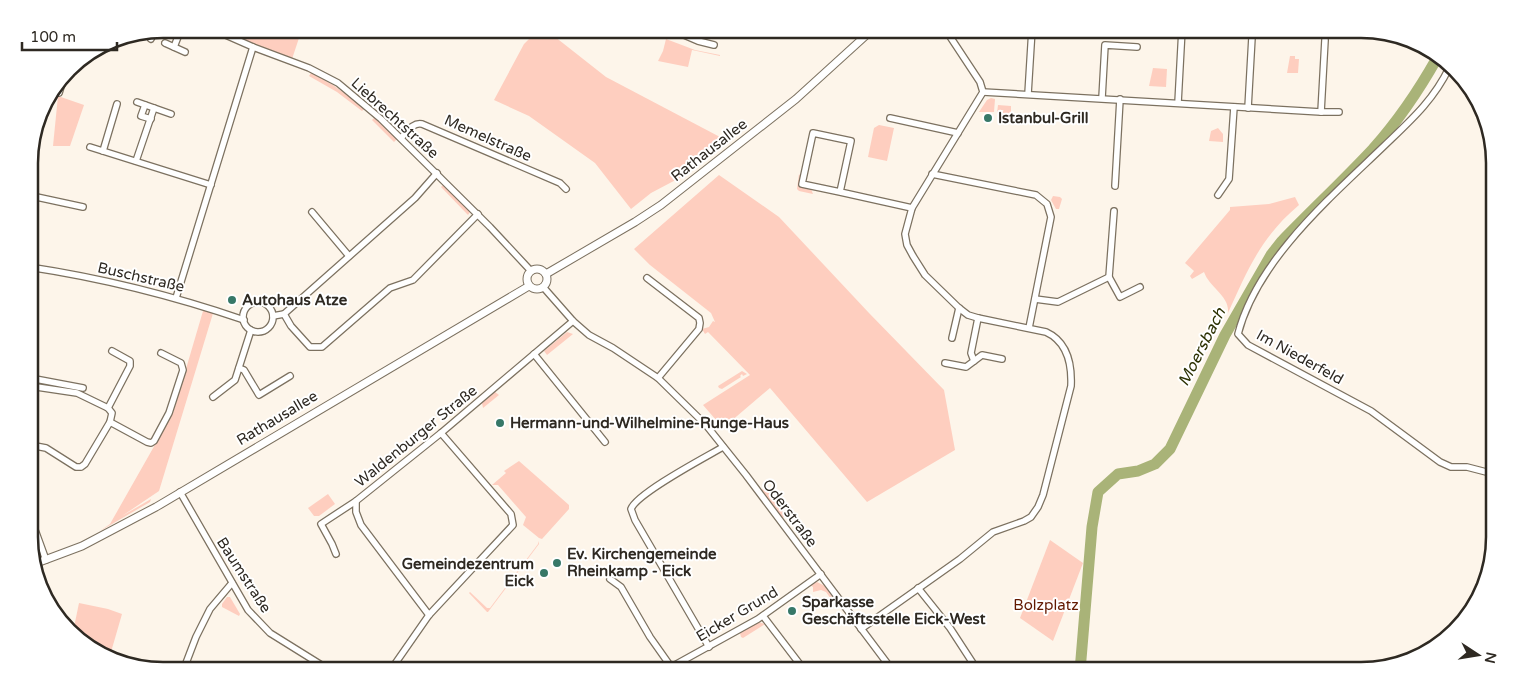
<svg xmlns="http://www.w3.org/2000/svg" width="1523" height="700" font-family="'Varela Round',sans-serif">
  <rect width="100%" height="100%" fill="#fdf5ea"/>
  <g fill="#fecebf">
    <path d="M235 29H302L291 62 253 47 234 30Z"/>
    <path d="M539 29H545L606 77 720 137 687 174 651 193 631 209 595 163 529 116 494 100 524 44Z"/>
    <path d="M666 39 695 50 720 55V56L692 50 688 67 658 61 663 51Z"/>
    <path d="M1290 56H1295V59H1299L1298 73H1287Z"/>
    <path d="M1153 68 1167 69 1166 87 1149 86Z"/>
    <path d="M311 73 333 85 365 108 362 111 337 92 309 76Z"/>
    <path d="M58 96 84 105 70 146H53Z"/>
    <path d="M991 98 995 99 994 112H979L987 100Z"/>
    <path d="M998 105 1011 106V114L1000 113 1004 110H1000L999 113H997Z"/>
    <path d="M375 117 397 139 394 142 372 120Z"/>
    <path d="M879 125 894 128 887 161 868 157 874 128Z"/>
    <path d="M1218 128 1223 134V142L1209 141 1211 131Z"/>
    <path d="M799 174 805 183 811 189 813 194 799 191 797 189Z"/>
    <path d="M719 175 779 217 869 313 944 390 955 450 867 502 770 388 723 428 703 405 750 375 708 332 705 334 702 329 709 327 713 321 715 322 711 313 650 265 634 249Z"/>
    <path d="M443 185 470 212 468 215 441 187Z"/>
    <path d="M1053 196 1060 197 1062 199 1059 209H1056L1051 200Z"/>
    <path d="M1295 197 1299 205C1261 237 1248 269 1228 313 1230 296 1209 287 1204 272L1192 279 1190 276 1194 271 1185 263 1230 210V207L1269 204Z"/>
    <path d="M208 307 214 310 159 491 122 516 151 499 150 502 100 531 110 524 173 413 203 311Z"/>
    <path d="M567 332 573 334 547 355 544 351Z"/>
    <path d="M742 371 747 374 743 376 742 374 740 376 741 377 722 389 719 388 718 386Z"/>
    <path d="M495 392 499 395 483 408 482 403Z"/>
    <path d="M519 461 569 505V509L542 539 539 538 523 525 526 517 498 485H492L506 473 504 471Z"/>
    <path d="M765 487 770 494 768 495 770 497 772 496 787 516 782 518 763 492 762 490Z"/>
    <path d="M328 494 335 504 319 516H314L308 508Z"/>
    <path d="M1050 540 1083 563 1053 641 1020 618Z"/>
    <path d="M538 541 539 544 488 612H487L469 593 470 592 487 608H490L538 544Z"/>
    <path d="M817 582 825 586 833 598 831 599 826 592 821 590 813 592V587L810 585Z"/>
    <path d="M227 597H230L240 614 239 616 222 607V604Z"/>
    <path d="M79 603 108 609 122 614 109 659 73 632Z"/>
    <path d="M758 622 765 624 743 638 741 637 740 633Z"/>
  </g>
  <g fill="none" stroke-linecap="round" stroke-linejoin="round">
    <path stroke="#a9b378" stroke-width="11" d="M1080 671 1092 527 1098 492 1118 474 1138 471 1155 464 1170 449 1225 335 1271 255 1282 241C1312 210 1344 180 1373 149 1398 121 1419 90 1437 58"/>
    <g stroke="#7c7160" stroke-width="8">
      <g id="minor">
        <path d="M212 29 253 47 309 68 338 83 381 119 490 227 531 271"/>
        <path d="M670 29 698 41 714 45"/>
        <path d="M151 39 155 30"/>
        <path d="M165 43 185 52"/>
        <path d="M174 47 181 29"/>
        <path d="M1449 68C1433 101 1410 121 1384 146 1330 198 1257 260 1238 334L1248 345 1371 411 1440 462 1451 467H1467L1494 474"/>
        <path d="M983 92 1321 112H1339"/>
        <path d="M59 93 65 74"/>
        <path d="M1028 94 1032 29"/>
        <path d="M1102 98 1105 45 1137 47"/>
        <path d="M137 102 171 114"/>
        <path d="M1178 103 1182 29"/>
        <path d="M145 105 141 116 151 119"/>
        <path d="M1248 108 1252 37"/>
        <path d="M1321 112 1325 40"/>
        <path d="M890 118 958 133"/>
        <path d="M401 138C407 132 413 122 422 124L560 183 566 189"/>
        <path d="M90 147 211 185"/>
        <path d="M103 151 117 104"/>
        <path d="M136 161 154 108"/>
        <path d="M932 174 1036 195 1047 204 1051 217 1029 328"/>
        <path d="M1115 186 1120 99"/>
        <path d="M840 192 802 184 813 133 851 141 840 192 912 208"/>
        <path d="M1218 195 1229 179 1234 107"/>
        <path d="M29 211 32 196 83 207"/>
        <path d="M312 212 349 256"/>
        <path d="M29 267C102 278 174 296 244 320"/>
        <path d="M1109 277 1120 297 1140 287"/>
        <path d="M647 278 699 318 700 323 699 329 658 378"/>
        <path d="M544 288 573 321 589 335 613 348 658 378 706 425 746 475 893 671"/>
        <path d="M176 298 253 47"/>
        <path d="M1035 299 1058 302 1109 277 1114 211"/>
        <circle cx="258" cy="317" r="15"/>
        <path d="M284 314 291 326 310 347H322L390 288 413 280 478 214"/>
        <path d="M273 316 284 314 415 198 437 173"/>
        <path d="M952 338 959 308"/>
        <path d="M534 354 605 442"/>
        <path d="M974 361 982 355 1002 359"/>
        <path d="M945 363 966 367 974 361 971 353 978 318"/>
        <path d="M239 368 244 370 259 395 290 376"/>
        <path d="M30 378 83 388"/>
        <path d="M30 386 77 393 108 408 112 413 110 422 85 464 81 467H76L46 448 30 445"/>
        <path d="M213 397 235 380 251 330"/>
        <path d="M108 408 130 366V361L112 351"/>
        <path d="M110 422 147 442 151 443 154 441 169 413 183 370 181 363 161 353"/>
        <path d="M180 492 248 610 270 633 331 671"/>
        <path d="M30 516 46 560"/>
        <path d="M336 554 332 544 321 524 356 501"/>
        <path d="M610 579 621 587 650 637 674 671"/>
        <path d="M918 588 950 628 978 671"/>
        <path d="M429 615 361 525 356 512V501L441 433 573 321"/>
        <path d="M763 616 805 671"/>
        <path d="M861 629 960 559 993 532 1024 521 1031 517 1038 507 1043 495 1071 386C1072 364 1068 342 1046 332L978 318 968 315 959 308 925 275 913 256 907 245 905 234 912 208 983 92 980 82 945 29"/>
        <path d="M709 647 635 520 631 509C637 493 706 457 723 447"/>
        <path d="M183 671 196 637 210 609 232 583"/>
        <path d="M390 671 429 615 513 525 511 514 441 433"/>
        <path d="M664 671 758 619 821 574"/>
        <path d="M815 671 826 666 829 671"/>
      </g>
    </g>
    <g stroke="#7c7160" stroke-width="9">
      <g id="tertiary">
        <circle cx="537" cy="279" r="10"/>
        <path d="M546 274 635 222 661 205 796 99 873 29"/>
        <path d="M34 564 82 546 156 507 529 286"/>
      </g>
    </g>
    <use href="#minor" stroke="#fff" stroke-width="5.5"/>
    <use href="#tertiary" stroke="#fff" stroke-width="7"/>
  </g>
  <g fill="#377868" stroke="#fff" stroke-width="2">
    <circle cx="988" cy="118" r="5"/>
    <circle cx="232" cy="300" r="5"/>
    <circle cx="500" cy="423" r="5"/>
    <circle cx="557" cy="563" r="5"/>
    <circle cx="544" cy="573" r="5"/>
    <circle cx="792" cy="611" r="5"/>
  </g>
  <g text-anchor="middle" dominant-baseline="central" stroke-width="4" stroke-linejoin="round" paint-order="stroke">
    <g font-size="15" fill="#2e2922" stroke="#fff">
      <text transform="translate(395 118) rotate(42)">Liebrechtstraße</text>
      <text transform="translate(488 138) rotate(24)">Memelstraße</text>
      <text transform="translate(709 150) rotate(-38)">Rathausallee</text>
      <text transform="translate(141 277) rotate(13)">Buschstraße</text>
      <text transform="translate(1300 357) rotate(29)">Im Niederfeld</text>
      <text transform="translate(277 418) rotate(-31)">Rathausallee</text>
      <text transform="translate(416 436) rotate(-39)">Waldenburger Straße</text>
      <text transform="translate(790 513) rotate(53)">Oderstraße</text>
      <text transform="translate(244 575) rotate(57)">Baumstraße</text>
      <text transform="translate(737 614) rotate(-31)">Eicker Grund</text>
    </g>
    <g font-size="15" font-weight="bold" fill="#2e2922" stroke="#fff" text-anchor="start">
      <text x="998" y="118">Istanbul-Grill</text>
      <text x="242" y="300">Autohaus Atze</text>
      <text x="510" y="423">Hermann-und-Wilhelmine-Runge-Haus</text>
      <text x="567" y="554">Ev. Kirchengemeinde<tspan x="567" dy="17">Rheinkamp - Eick</tspan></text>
      <text x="534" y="564" text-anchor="end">Gemeindezentrum<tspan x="534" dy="17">Eick</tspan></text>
      <text x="802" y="602">Sparkasse<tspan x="802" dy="17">Geschäftsstelle Eick-West</tspan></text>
    </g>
    <g font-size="15" fill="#621900" stroke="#fff">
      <text x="1046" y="605">Bolzplatz</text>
    </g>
    <g font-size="16" font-style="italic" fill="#2d3203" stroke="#fff">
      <text transform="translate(1202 347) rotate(-63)">Moersbach</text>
    </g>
  </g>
  <path d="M0 0H1523V700H0ZM163 38H1361A125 125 0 0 1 1486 163V537A125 125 0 0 1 1361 662H163A125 125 0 0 1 38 537V163A125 125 0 0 1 163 38Z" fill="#fff" fill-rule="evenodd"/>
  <path fill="none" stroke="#2e2922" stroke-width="2.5" d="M163 38H1361A125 125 0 0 1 1486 163V537A125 125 0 0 1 1361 662H163A125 125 0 0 1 38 537V163A125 125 0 0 1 163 38Z"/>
  <g transform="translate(1478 655) rotate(102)" stroke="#ffffff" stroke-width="4" paint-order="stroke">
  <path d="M0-4L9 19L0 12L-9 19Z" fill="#2e2922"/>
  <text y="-8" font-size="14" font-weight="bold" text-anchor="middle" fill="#2e2922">N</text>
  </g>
  <path d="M22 42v8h95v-8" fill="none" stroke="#2e2922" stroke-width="2.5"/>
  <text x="30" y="42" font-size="15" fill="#2e2922" stroke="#ffffff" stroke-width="4" paint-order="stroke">100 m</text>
</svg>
